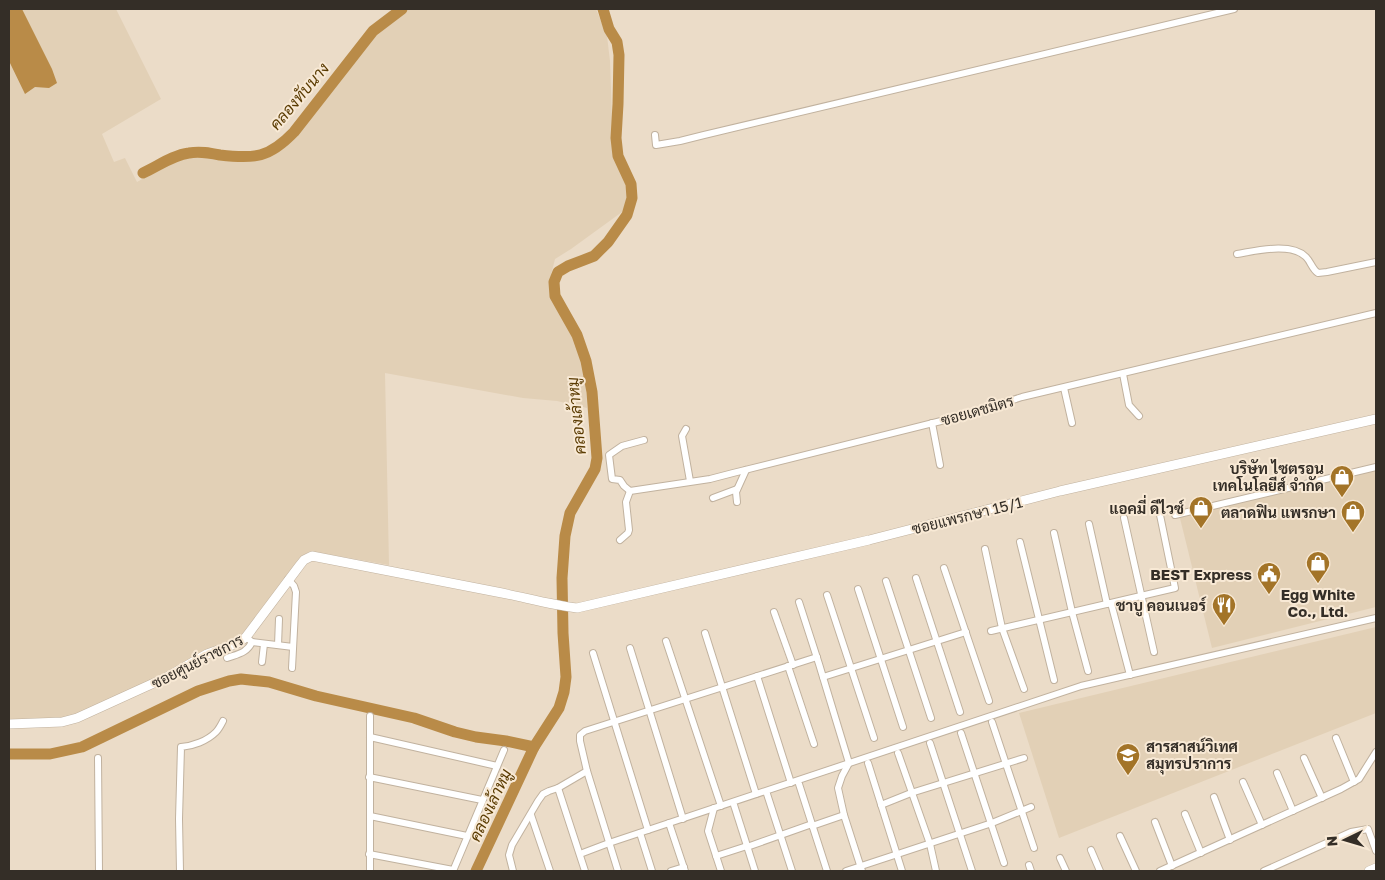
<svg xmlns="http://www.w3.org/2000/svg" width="1385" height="880" font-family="'Golos Text',Sarabun,sans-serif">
  <rect width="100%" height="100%" fill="#ebdcc8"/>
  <g fill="#e2d0b6">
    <path d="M9 9H116L161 99 102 134 114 162 125 158 137 182 180 158 190 156 254 159 268 155 335 86 384 24 405 9H596L607 36 610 61 613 146 626 183 628 198 622 212 571 249 555 259 551 275 570 314 586 372 587 408 557 401 523 398 385 373 389 565 310 551 301 557 243 633 228 644 71 719 50 720 28 719 9 721Z"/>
    <path d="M1376 465V607L1212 648 1178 510Z"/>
    <path d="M1376 627V713L1059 838 1019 713Z"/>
  </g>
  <path fill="#b98b48" d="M9 9H22L52 69 57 83 49 88 35 87 25 94 9 61Z"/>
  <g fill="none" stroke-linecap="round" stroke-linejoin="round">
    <g stroke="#b98b48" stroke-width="11">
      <path d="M143 173C158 166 173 155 189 153 200 151 210 153 220 155 255 159 269 158 294 132L373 31 402 9"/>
      <path d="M9 754H50L82 747 198 691 229 681 241 679 269 682 316 696 414 718 455 732 476 737 506 741 534 747"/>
      <path d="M476 871 534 747 559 708 564 692 566 677 563 633 562 578 565 536 570 513 595 469 597 458 592 392 586 361 577 335 555 296 554 282 558 272 568 266 594 256 608 242 627 215 632 198 631 184 618 156 616 138 618 104 619 55 617 42 609 29 603 9"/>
    </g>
    <g stroke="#c1b29f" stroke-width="8">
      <g id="street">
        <path d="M655 135 656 145 680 141 704 135 1234 9"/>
        <path d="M1237 254C1256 251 1291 242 1306 257 1311 262 1312 269 1318 273L1327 272 1376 262"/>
        <path d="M1123 374 1129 405 1139 416"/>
        <path d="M1064 388 1072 423"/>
        <path d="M932 423 940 465"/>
        <path d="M686 429 682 436 690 481"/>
        <path d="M630 491 624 486 620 480 612 479 609 455 622 446 644 440"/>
        <path d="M713 498 737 489"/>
        <path d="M737 502 736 492 746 470"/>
        <path d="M1175 515 1376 467"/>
        <path d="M1124 518 1154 652"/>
        <path d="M1089 524 1107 604"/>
        <path d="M1054 533 1072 612 1088 671"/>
        <path d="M620 540 628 533 629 530 626 502 630 491 710 479 733 473 969 414 1022 397 1376 313"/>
        <path d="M1020 542 1054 680"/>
        <path d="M985 549 1002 628 1024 689"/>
        <path d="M944 568 989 701"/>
        <path d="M916 578 960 712"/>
        <path d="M288 579 294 586 296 592 292 668"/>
        <path d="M886 581 931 718"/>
        <path d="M858 589 903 727"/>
        <path d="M827 595 874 738"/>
        <path d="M799 602 819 664 849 763 842 776 838 788 844 815 862 871"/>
        <path d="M1111 603 1130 675"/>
        <path d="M774 612 793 665"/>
        <path d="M991 631 1175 588 1160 515"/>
        <path d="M705 633 756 794"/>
        <path d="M246 637 252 642 293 647"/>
        <path d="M666 641 721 806"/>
        <path d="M278 645 279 619"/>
        <path d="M630 648 683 819"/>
        <path d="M593 653 648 830"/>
        <path d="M227 658C238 654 247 653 252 642"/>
        <path d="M262 662 264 644"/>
        <path d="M788 666 814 744"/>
        <path d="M757 676 791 783"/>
        <path d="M823 677 966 632"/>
        <path d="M370 716V871"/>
        <path d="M992 722 1034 848"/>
        <path d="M961 733 1004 863"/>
        <path d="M370 737 497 766"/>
        <path d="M1336 738 1354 782"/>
        <path d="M930 743 972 871"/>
        <path d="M898 753 930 844 936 871"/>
        <path d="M98 758 99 871"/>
        <path d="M1304 758 1322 798"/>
        <path d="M868 763 902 871"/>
        <path d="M1277 773 1293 811"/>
        <path d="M369 777 482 800"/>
        <path d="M1243 782 1262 825"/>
        <path d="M799 784 827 871"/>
        <path d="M558 788 585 871"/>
        <path d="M767 794 792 871"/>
        <path d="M1214 797 1230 840"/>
        <path d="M734 805 755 871"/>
        <path d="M881 805 911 793 1024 758"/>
        <path d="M714 808 708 831 721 871"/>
        <path d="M1185 814 1201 853"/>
        <path d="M531 815 550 871"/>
        <path d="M370 816 467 836"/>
        <path d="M1155 822 1172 866"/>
        <path d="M669 823 685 871"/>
        <path d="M812 826 844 815"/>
        <path d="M640 833 652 871"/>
        <path d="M1120 836 1136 871"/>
        <path d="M747 847 812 824"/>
        <path d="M1091 850 1100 871"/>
        <path d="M369 854 453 870"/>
        <path d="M580 854 609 843 1081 686 1376 618"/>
        <path d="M716 856 747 846"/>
        <path d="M1060 858 1066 871"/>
        <path d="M1029 865 1031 871"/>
        <path d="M180 871 179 819 181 747C193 746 207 741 216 732 219 729 221 725 223 721"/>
        <path d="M453 871 504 750"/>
        <path d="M513 871 509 855 512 845 538 801 543 794 549 791 558 788 587 771"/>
        <path d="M618 871 587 771 580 741V735L585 731 817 657"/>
        <path d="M671 871 684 867"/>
        <path d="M846 871 992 823 1031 807"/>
        <path d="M1160 871 1341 789 1359 779 1376 752"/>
        <path d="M1264 871 1351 832 1368 829 1376 851"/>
      </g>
    </g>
    <g stroke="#c1b29f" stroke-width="10">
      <g id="secondary">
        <path d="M9 724 62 722 77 718 167 677 207 654 238 643 246 637 300 565 304 560 312 556C375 568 439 581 502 593 527 598 551 605 577 608L869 540 1060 491 1376 419"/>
        <path d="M1369 871 1376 868"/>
      </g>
    </g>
    <use href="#street" stroke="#fff" stroke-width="6"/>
    <use href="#secondary" stroke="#fff" stroke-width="9"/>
  </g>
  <defs>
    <g id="shop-pin" transform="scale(1.25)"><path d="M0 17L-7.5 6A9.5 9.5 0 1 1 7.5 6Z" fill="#a37428" stroke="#f8e9d5"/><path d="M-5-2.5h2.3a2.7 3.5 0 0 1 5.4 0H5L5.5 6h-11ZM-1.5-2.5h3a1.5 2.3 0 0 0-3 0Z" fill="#fff"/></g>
    <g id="civic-pin" transform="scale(1.25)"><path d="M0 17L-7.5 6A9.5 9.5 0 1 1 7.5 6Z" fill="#a37428" stroke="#f8e9d5"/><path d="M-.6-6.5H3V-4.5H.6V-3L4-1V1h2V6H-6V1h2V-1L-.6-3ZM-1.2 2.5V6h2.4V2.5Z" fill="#fff"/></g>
    <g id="restaurant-pin" transform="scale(1.25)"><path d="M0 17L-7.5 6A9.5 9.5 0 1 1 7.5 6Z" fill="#a37428" stroke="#f8e9d5"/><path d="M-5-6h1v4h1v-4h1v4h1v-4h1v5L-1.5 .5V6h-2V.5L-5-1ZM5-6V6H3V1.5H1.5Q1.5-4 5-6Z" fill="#fff"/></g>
    <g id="school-pin" transform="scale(1.25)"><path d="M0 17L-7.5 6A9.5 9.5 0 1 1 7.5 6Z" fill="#a37428" stroke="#f8e9d5"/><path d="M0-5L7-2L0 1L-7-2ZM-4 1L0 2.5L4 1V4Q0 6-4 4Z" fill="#fff"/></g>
  </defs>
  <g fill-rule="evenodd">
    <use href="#shop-pin" x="1342" y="477"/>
    <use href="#shop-pin" x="1201" y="508"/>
    <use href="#shop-pin" x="1353" y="512"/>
    <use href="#shop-pin" x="1318" y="563"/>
    <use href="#civic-pin" x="1269" y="574"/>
    <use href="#restaurant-pin" x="1224" y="605"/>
    <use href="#school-pin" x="1128" y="755"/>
  </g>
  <g text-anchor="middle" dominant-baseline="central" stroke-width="4" stroke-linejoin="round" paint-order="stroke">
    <g font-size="15" fill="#342e27" stroke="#f8e9d5">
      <text transform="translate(977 410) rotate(-16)">ซอยเดชมิตร</text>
      <text transform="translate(967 515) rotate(-14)">ซอยแพรกษา 15/1</text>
      <text transform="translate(197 661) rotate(-27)">ซอยศูนย์ราชการ</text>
    </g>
    <g font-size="15" font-weight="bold" fill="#342e27" stroke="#f8e9d5" text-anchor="end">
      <text x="1324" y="468">บริษัท ไซตรอน<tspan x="1324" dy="17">เทคโนโลยีส์ จำกัด</tspan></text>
      <text x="1184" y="508">แอคมี่ ดีไวซ์</text>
      <text x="1336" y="512">ตลาดฟิน แพรกษา</text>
      <text x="1252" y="574">BEST Express</text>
      <text x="1318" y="594" text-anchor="middle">Egg White<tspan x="1318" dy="17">Co., Ltd.</tspan></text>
      <text x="1206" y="605">ชาบู คอนเนอร์</text>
      <text x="1146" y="746" text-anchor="start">สารสาสน์วิเทศ<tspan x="1146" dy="17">สมุทรปราการ</tspan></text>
    </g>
    <g font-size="16" font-style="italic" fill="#5a3b02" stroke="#f8e9d5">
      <text transform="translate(299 96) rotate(-50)">คลองทับนาง</text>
      <text transform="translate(576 416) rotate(-96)">คลองเล้าหมู</text>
      <text transform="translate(490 805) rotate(-65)">คลองเล้าหมู</text>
    </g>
  </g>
  <rect width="1385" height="880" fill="none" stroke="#342e27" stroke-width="20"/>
  <g transform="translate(1345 840) rotate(265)" stroke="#f8e9d5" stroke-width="4" paint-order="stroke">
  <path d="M0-4L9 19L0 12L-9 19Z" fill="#342e27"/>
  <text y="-8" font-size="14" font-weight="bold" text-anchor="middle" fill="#342e27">N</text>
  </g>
</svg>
